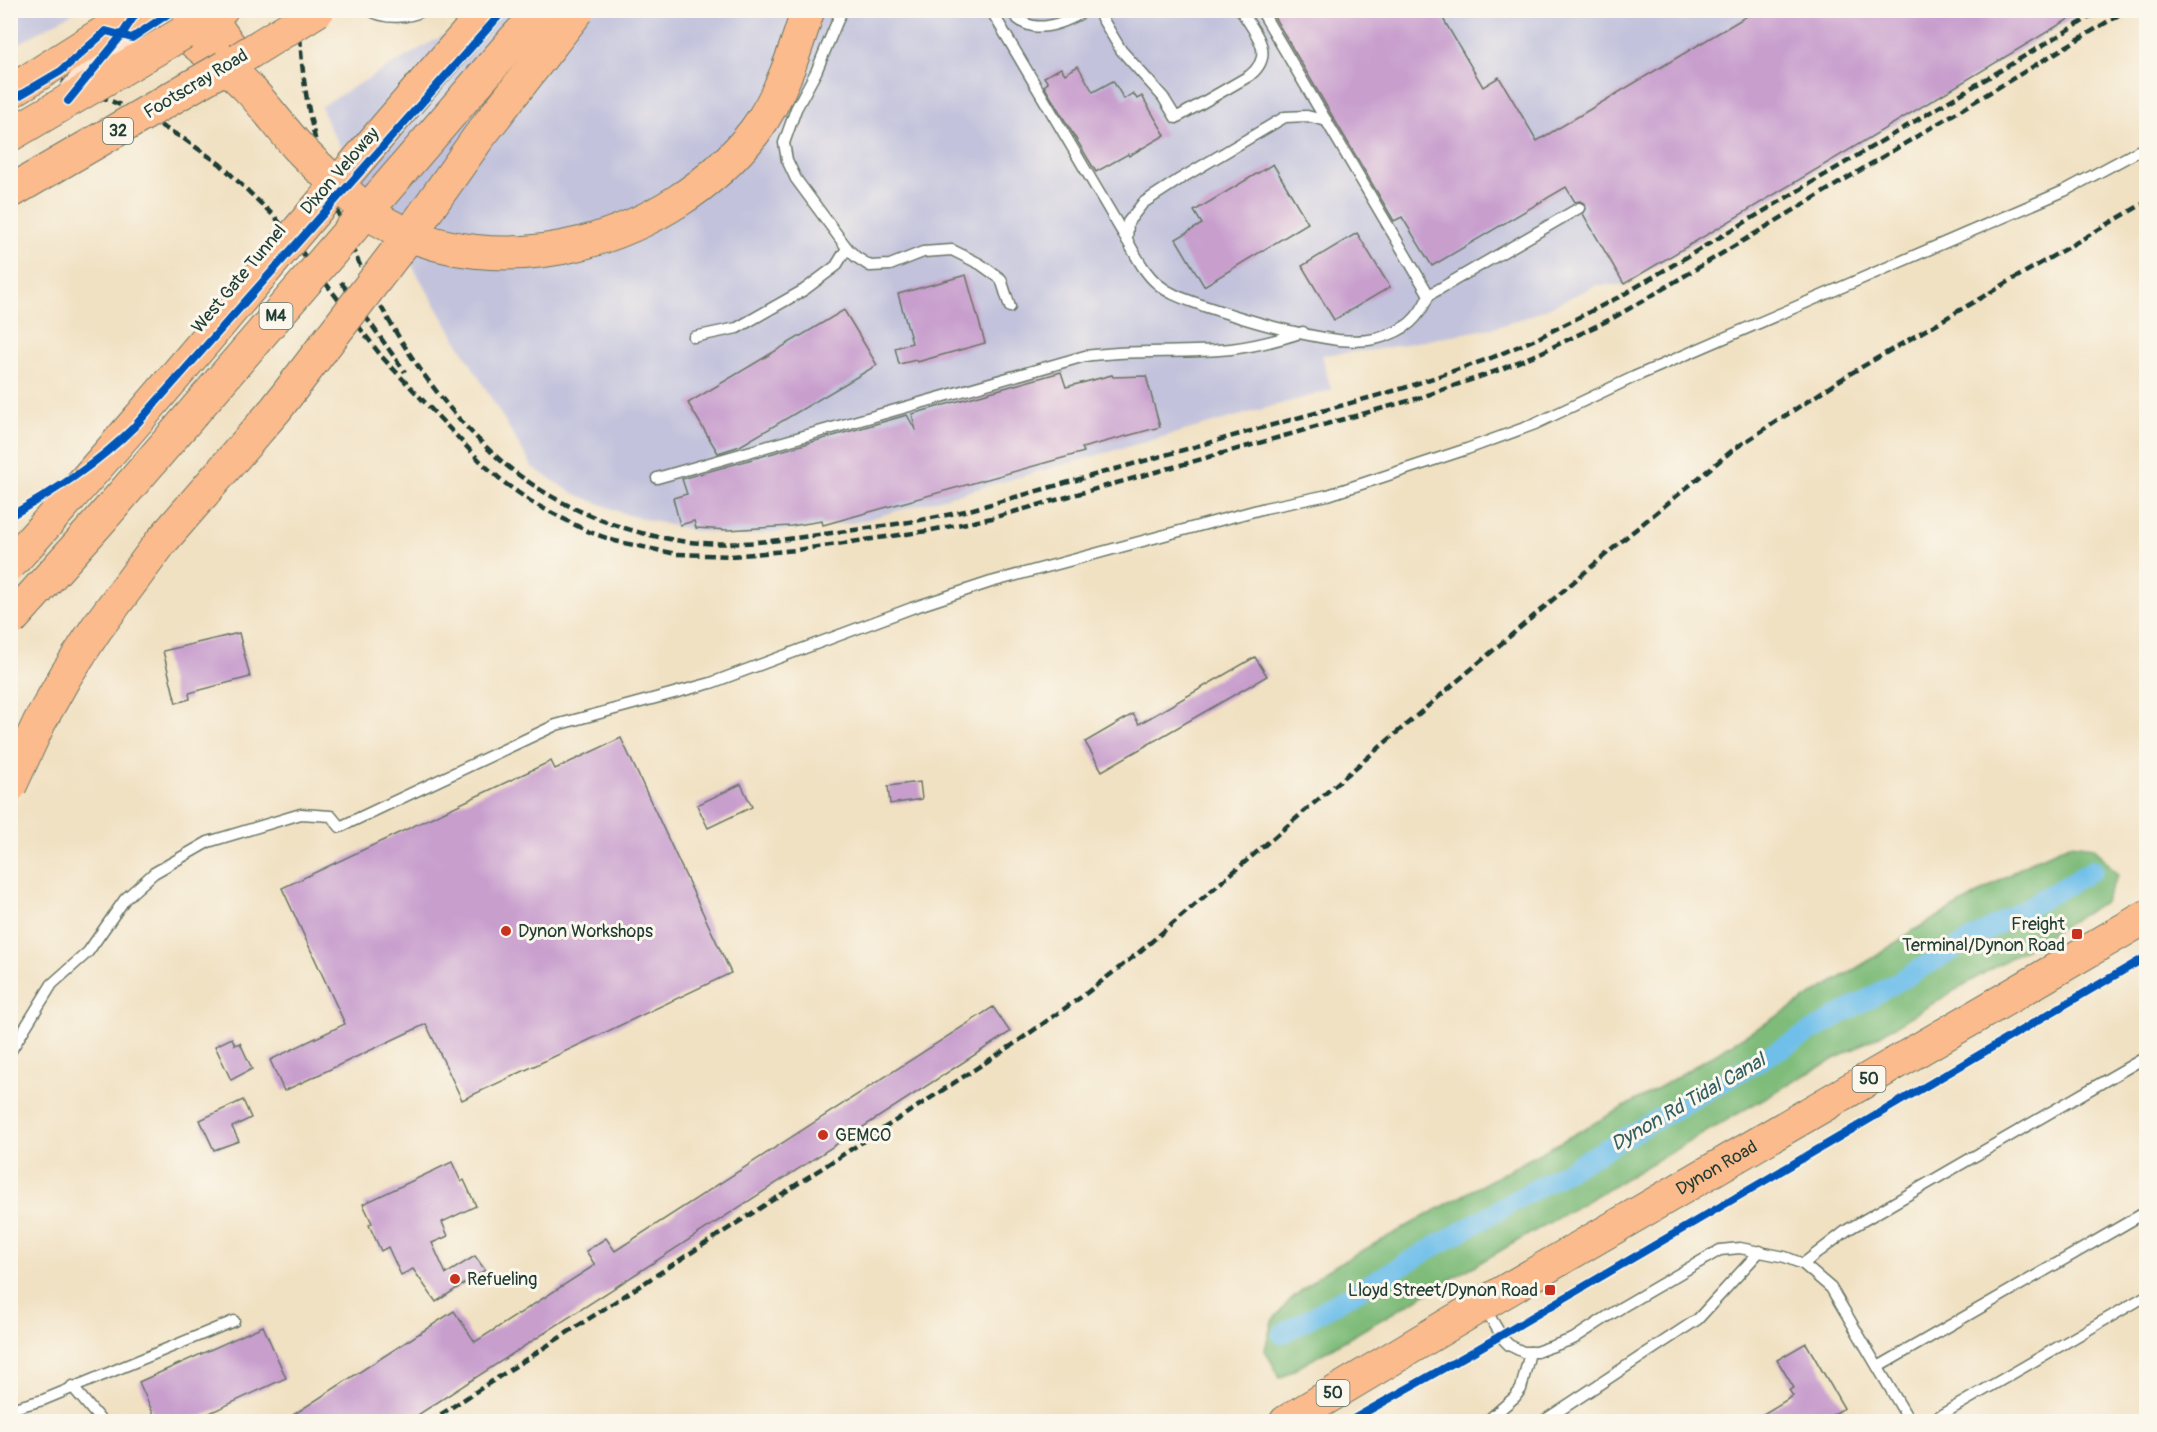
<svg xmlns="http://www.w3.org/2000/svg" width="2157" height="1432" font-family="Pangolin,sans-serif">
  <rect width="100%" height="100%" fill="#fbf7ec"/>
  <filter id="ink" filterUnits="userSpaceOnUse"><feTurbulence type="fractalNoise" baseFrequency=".0167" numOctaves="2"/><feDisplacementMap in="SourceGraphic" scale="12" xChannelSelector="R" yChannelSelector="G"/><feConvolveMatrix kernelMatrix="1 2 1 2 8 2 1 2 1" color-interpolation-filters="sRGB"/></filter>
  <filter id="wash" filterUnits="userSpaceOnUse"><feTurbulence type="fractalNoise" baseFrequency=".008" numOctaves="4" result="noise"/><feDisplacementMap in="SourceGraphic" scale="24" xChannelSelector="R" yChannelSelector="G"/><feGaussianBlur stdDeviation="1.35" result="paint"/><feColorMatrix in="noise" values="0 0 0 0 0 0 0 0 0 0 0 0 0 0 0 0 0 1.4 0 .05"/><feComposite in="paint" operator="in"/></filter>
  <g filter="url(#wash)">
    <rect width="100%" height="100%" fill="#f1e1c3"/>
    <g fill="#c2c2dc">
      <path d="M11 10H76V11L11 48Z"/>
      <path d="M485 11H2086L1624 285H1597L1530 316 1497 327 1374 350 1322 355 1331 390 857 522 743 536 695 531 628 515 573 493 533 468 328 125 321 106Z"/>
    </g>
    <path fill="#7fbc7a" stroke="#4f7c57" stroke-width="1.5" d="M2070 844 2094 847 2118 875 2104 902 1878 1036 1801 1077 1280 1378 1265 1350 1272 1321 1291 1299 1325 1271 1662 1086 1870 960 1916 929 1970 899 2028 863Z"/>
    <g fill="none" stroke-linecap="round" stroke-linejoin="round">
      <path stroke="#6fbfea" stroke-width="20" d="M1282 1334 2093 870"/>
    </g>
    <g id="blocks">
      <g fill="#c89ecd">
        <path d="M1270 10H1438L1483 87 1499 77 1537 141 1757 10H2084L1624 284 1583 214 1586 209 1585 204 1580 201 1575 202 1566 187 1432 266 1402 217 1394 221Z"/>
        <path d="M1078 66 1093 92 1113 81 1124 99 1133 93 1137 99 1142 96 1165 135 1129 156 1128 154 1096 172 1044 86 1048 83 1044 77 1061 68 1065 74Z"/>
        <path d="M1273 164 1308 223 1204 286 1176 239 1202 224 1194 211Z"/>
        <path d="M1357 233 1390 287 1334 320 1302 266Z"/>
        <path d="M966 275 985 343 917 362 916 360 899 364 895 348 912 343 898 294Z"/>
        <path d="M844 310 877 365 740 446 718 453 688 403Z"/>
        <path d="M1061 372 1066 387 1112 375 1113 377 1146 376 1160 427 1082 448 1084 452 823 525 822 521 791 526 728 530 696 528 694 521 680 525 673 498 687 494 682 479 907 415 916 431 912 414Z"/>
        <path d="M239 633 250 677 189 693 190 699 176 703 163 651Z"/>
        <path d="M1255 657 1267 676 1102 771 1085 742 1133 714 1139 724Z"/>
        <path d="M621 738 731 973 462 1100 426 1024 284 1091 270 1060 345 1024 282 888 551 761 555 769Z"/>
        <path d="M920 782 922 799 890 804 888 786Z"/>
        <path d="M741 784 752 807 708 828 697 805Z"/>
        <path d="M993 1007 1010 1032 407 1422H282L454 1311 475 1342 595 1265 586 1251 606 1238 615 1251Z"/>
        <path d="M232 1038 235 1045 240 1043 252 1069 231 1080 215 1046Z"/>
        <path d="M243 1100 251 1118 232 1127 239 1141 214 1150 200 1120Z"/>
        <path d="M452 1162 461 1182 464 1180 476 1206 442 1222 448 1236 432 1243 446 1274 475 1256 485 1270 436 1302 413 1269 401 1275 388 1247 381 1251 369 1225 372 1223 363 1204Z"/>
        <path d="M263 1326 286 1378 190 1422H157L139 1382Z"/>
        <path d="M1806 1343 1844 1408 1821 1422H1750L1793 1396 1789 1390 1794 1388 1777 1360Z"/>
      </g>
    </g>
  </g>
  <g filter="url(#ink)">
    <use href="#blocks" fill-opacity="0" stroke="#687666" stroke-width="1.5"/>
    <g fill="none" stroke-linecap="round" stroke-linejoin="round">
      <g stroke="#687666" stroke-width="13">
        <g id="lane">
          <path d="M370 10C385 20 409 18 424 10"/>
          <path d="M842 10 816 72 796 109 784 143 787 160 796 179 847 248 856 257 870 266 890 265 923 252 952 250 980 264 1001 279 1010 307"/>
          <path d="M991 10 1127 240C1136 256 1145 274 1159 285 1172 296 1189 300 1204 306 1247 320 1293 334 1338 340 1350 341 1368 341 1379 338 1406 330 1418 320 1429 295L1261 10"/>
          <path d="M1010 10C1030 39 1063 24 1087 10"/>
          <path d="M1097 10 1121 50 1163 97 1176 118 1249 76C1277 54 1255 34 1241 10"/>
          <path d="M1127 240 1128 222 1143 203 1180 179 1285 117 1307 116 1327 121"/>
          <path d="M1429 295 1579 208"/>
          <path d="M694 337 737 328 804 290 836 266 847 248"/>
          <path d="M657 478 1085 356C1133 349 1183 354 1231 349 1256 346 1279 340 1303 332"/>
          <path d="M10 1052 52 984 88 952 125 899 154 873 208 842 301 814 331 816 340 827 556 725 711 683 912 608 991 582 1265 508 1328 495 1467 449 1535 424 1634 377 2064 191 2146 147"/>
          <path d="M1803 1264 1847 1230 2146 1057"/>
          <path d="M1484 1307 1504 1340 1509 1345 1523 1352H1536L1573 1339 1622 1307 1720 1250 1740 1248 1785 1257 1803 1264 1831 1288 1910 1422"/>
          <path d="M1878 1367 2146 1212"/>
          <path d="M72 1386 102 1422"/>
          <path d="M10 1409 43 1400 234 1321"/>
          <path d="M1486 1422 1515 1397 1521 1389 1530 1352"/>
          <path d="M1542 1422 1698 1319 1760 1251"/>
          <path d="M1929 1422 2146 1296"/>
        </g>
      </g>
      <g stroke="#687666" stroke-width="32">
        <path id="secondary" d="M167 10 183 33"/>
      </g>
      <g stroke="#687666" stroke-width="35">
        <g id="primary">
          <path d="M209 17 239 59 225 67 183 33 221 10"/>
          <path d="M10 135 68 101"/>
          <path id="s1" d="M1286 1422 1483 1304 2146 917"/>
        </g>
      </g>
      <use href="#lane" stroke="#fff" stroke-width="10"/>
      <use href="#secondary" stroke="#fde4d1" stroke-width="30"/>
      <use href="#primary" stroke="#fbbb8c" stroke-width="33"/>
      <g stroke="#1f3d34" stroke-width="4.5" stroke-dasharray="9 4.5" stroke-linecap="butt">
        <path d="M300 10C296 167 387 364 506 465 551 502 607 527 664 538 723 550 781 540 839 532 884 526 929 520 973 509L1404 388 1491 358 1538 338 1621 296 2102 10"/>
        <path d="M10 67 43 73 135 111 184 139 220 164 276 218 382 357 483 464 506 484 533 503 587 531 615 541 676 554 732 556 796 550 927 531 992 518 1419 398 1499 370 1542 352 1611 319 1646 299 2127 10"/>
        <path d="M341 282 405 372"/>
        <path d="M429 1422 1011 1046 1084 995 1137 954 1624 539 1734 449 1848 375 2146 202"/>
      </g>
      <g stroke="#687666" stroke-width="32" stroke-linecap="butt">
        <path id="secondary-bridge" d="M73 94 121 36 136 14"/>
      </g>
      <g stroke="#687666" stroke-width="35" stroke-linecap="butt">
        <g id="primary-bridge">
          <path d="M239 59 318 10"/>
          <path d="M68 101 183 33"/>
          <path d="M10 192 225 67"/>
        </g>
      </g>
      <g stroke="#687666" stroke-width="35" stroke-linecap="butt">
        <g id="highway-bridge">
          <path d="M225 67C254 89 274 120 298 147 314 164 331 179 348 194 357 202 366 212 376 218 499 293 671 240 755 131 781 96 795 51 808 10"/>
          <path d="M10 92 140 10"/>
          <path d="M10 564C175 384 326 192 488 10"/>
          <path d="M10 621 98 523 515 39 542 10"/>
          <path d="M10 786 39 723 66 675 96 629 161 542 276 409 411 233 478 138 578 10"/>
        </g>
      </g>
      <use href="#secondary-bridge" stroke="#fde4d1" stroke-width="30"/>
      <use href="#primary-bridge" stroke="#fbbb8c" stroke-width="33"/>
      <use href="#highway-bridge" stroke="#fbbb8c" stroke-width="33"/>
      <g stroke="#fbf7ec" stroke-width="11">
        <g id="cycleway">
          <path d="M10 101 61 71 106 31 132 38 174 10"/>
          <path d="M68 101 121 36 138 10"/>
          <path d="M10 516C55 491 97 464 134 427L504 10"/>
          <path d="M1348 1422 1476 1350 2146 957"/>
        </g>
      </g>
      <use href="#cycleway" stroke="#0057b8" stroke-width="8"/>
    </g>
  </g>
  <g fill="#c8321e" stroke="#fbf7ec" stroke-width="2">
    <circle cx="506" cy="931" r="6"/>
    <rect x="2071" y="928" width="12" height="12" rx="3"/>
    <circle cx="823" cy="1135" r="6"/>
    <circle cx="455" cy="1279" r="6"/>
    <rect x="1544" y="1284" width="12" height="12" rx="3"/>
  </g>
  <g text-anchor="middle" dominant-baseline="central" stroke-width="6" stroke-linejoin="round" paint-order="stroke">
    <g fill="#fbf7ec" stroke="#61756b" stroke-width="1.5">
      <rect x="103" y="118" width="30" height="26" rx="4.5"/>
      <rect x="259.5" y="303" width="33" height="26" rx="4.5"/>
      <rect x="1852.5" y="1066" width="33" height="26" rx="4.5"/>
      <rect x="1316.5" y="1380" width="33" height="26" rx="4.5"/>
    </g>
    <g font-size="16" font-weight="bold" fill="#1f3d34">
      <text x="118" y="131">32</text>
      <text x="276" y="316">M4</text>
      <text x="1869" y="1079">50</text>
      <text x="1333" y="1393">50</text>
    </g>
    <g font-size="18" fill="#1f3d34" stroke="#fbf7ec">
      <text transform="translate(196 84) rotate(-31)">Footscray Road</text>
      <text transform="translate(340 171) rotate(-49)">Dixon Veloway</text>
      <text transform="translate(239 279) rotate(-50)">West Gate Tunnel</text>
      <text stroke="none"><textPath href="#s1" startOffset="500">Dynon Road</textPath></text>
    </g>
    <g font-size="18" fill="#1f3d34" stroke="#fbf7ec" text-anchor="start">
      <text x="2065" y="924" text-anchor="end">Freight<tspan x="2065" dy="21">Terminal/Dynon Road</tspan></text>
      <text x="518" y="931">Dynon Workshops</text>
      <text x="835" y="1135">GEMCO</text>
      <text x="467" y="1279">Refueling</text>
      <text x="1538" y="1290" text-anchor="end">Lloyd Street/Dynon Road</text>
    </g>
    <g font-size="20" font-style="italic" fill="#335e62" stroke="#fbf7ec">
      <text transform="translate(1688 1102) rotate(-30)">Dynon Rd Tidal Canal</text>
    </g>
  </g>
  <rect width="2157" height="1432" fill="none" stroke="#fbf7ec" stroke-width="36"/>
</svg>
